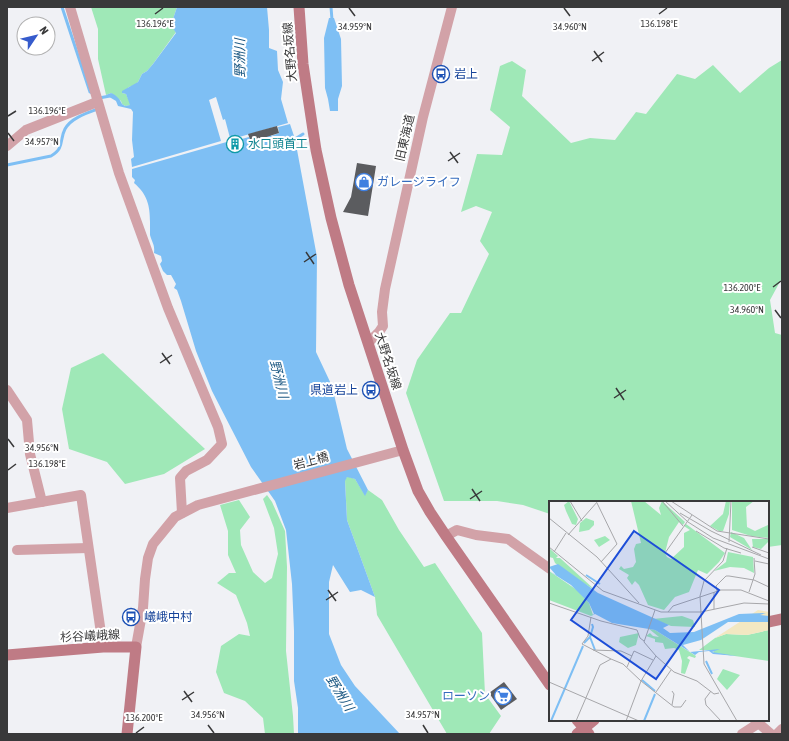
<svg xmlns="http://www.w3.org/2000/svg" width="789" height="741" font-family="'Asap Condensed','Noto Sans JP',sans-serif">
  <rect width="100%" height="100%" fill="#f0f1f5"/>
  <g fill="#9fe8b7">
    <path d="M91 7H177L171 25 176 32 153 64 147 71 142 74 138 82 135 85 129 87 122 93 126 94 131 105 125 106 122 104 121 101 111 93 106 95 98 59V29Z"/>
    <path d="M782 60V278L770 300 775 333 782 335V545L768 547V502H550V514L523 505 497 501H444L406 393 417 360 450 313H461L489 254 480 241 492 212 476 206 461 212 477 154 502 155 510 127 490 110 500 66 512 61 526 70 522 96 571 143 590 138 615 140 636 112 646 114 677 74 695 79 713 65 740 93 769 68Z"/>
    <path d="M103 353 205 449 164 474 125 484 107 462 69 449 62 409 71 368Z"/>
    <path d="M347 476 355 479 365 495 368 490 382 500 399 530 424 567 435 563 482 633 485 694 501 716 489 734H447L377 615 375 597 347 520 345 480Z"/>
    <path d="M267 495 272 502 285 531 287 567 286 651 293 716 294 734H265L263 718 245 701 224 693 216 672 221 646 239 634 250 636 247 623 236 595 217 583 229 573H236L228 555V531L220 505 239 500 250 517 240 530 241 545 253 572 265 583 272 578 278 554 274 528 263 499Z"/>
  </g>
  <g fill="#7ebff4">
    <path d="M177 7H267L269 30V48L277 51 278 70 283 82 281 99 288 123 232 139 230 138 225 119 223 120 216 97 209 100 221 141 132 167 131 159 134 157 132 140 133 112 131 109 118 106 116 101 106 95 111 93C116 95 120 99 122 104L125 106 130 105 126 94 122 93V91L138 82 142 74 147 71 153 64 176 33 171 25Z"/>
    <path d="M329 18H334L341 39 342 86 338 99V111H330L328 99 325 88 324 38Z"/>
    <path d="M290 124 295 139 317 257 316 352 332 386 347 449 368 490 365 496 355 479 347 477 345 481 347 520 375 597 361 590 350 592 333 565 329 582V634L341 665 355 686 400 734H298V708L294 681V631L292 584 286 530 275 501 251 467 212 391 196 351 181 301 177 290 174 288 176 284 171 275H167L163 271 160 264 162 261 161 256 154 253C155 244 152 243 150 235 150 231 150 226 150 222 150 205 147 194 134 183L135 180 132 177V169L230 141 232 147 240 145 238 140 249 137 251 142 260 139 259 134 269 131 271 136 279 133 278 127Z"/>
  </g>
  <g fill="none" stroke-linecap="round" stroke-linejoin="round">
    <g stroke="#7ebff4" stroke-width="3">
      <path d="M62 7 90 92 92 93"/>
      <path d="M331 7 332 20"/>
      <path d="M99 98 110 96"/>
      <path d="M295 139 303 134"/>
      <path d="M7 165 51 156C65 148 59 140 65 129 71 118 87 113 98 109"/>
    </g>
  </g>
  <g fill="#5b5c5f">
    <path d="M277 126 279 133 251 142 248 134Z"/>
    <path d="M357 163 376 166 368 216 343 212 351 197Z"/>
    <path d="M504 682 517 699 501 710 489 693Z"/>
  </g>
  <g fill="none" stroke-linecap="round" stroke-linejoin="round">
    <g stroke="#d2a2a8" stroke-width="10">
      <path d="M70 7 119 173 168 308 218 427 222 444 207 460 186 471 180 478 182 513"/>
      <path d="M7 146 26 130 97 102"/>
      <path d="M369 342 379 332 383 326 382 312 385 289 423 117 452 7"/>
      <path d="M7 390 27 420 30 454 42 502"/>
      <path d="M7 508 81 495 103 647"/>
      <path d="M446 536 457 530 476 535 508 539 550 569"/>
      <path d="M17 550 88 548"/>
      <path d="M136 647 143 608 145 579 148 558 153 544 175 517 198 505 403 450"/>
      <path d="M755 720 771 734"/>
      <path d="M742 734 759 723"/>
      <path d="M777 734 782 729"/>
    </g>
    <g stroke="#bf7b85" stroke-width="11">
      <path d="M299 7 303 64 316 150 331 218 349 285 403 450 418 491 430 512 446 536 550 685"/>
      <path d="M768 622 782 619"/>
      <path d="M7 655 103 647H136L127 734"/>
      <path d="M577 720 589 734"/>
      <path d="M577 734 594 720"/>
    </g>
  </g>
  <path fill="none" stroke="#39393a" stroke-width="1.5" d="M349 8 355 16M564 8 570 16M155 14 163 8M659 14 667 8M594 51 602 62M592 61 604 52M8 116 16 111M8 133 14 141M450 152 458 163M448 161 460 153M306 252 314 264M304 262 316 254M773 287 781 281M775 310 781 318M162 353 170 364M160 363 172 355M616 388 624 400M614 398 626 390M8 439 14 447M8 470 16 464M472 489 480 501M470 499 482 491M328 590 336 601M326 600 338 592M184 691 192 702M182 700 194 692M208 725 214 733M423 725 428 733M136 733 144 727"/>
  <defs>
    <g id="bus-ring" transform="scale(0.9)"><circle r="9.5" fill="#fff" stroke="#1a4fb4" stroke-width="1.5"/><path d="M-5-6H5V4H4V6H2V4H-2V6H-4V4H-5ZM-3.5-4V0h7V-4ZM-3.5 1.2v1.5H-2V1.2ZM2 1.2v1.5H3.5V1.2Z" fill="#1a4fb4"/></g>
    <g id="building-ring" transform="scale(0.9)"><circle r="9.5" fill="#fff" stroke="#0f9aa8" stroke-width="1.5"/><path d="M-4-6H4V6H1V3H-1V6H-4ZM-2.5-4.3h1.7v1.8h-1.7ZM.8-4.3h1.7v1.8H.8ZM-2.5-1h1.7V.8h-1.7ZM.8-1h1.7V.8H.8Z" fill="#0f9aa8"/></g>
    <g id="shop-ring" transform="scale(0.9)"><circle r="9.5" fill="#fff" stroke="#3f7fe0" stroke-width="1.5"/><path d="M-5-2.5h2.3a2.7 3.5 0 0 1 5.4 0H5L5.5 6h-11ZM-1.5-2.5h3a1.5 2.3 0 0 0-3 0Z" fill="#3f7fe0"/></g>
    <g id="supermarket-ring" transform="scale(0.9)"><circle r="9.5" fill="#fff" stroke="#3f7fe0" stroke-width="1.5"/><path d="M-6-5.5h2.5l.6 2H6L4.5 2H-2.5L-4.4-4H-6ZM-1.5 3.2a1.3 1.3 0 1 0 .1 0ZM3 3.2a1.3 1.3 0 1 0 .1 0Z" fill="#3f7fe0"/></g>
  </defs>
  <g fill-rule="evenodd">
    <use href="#bus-ring" x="441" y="74"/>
    <use href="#building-ring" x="235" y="144"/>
    <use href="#shop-ring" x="364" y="182"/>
    <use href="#bus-ring" x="371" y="390"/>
    <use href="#bus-ring" x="131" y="617"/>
    <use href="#supermarket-ring" x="503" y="696"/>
  </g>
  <g text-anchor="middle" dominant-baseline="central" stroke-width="4" stroke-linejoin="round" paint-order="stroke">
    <g font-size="12" fill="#39393a" stroke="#fff">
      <text transform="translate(290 52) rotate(-95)">大野名坂線</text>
      <text transform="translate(405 138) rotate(-77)">旧東海道</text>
      <text transform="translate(388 361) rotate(72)">大野名坂線</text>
      <text transform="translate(311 461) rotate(-15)">岩上橋</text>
      <text transform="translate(90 636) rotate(-3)">杉谷嶬峨線</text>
    </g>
    <g font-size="12" fill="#164399" stroke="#fff" text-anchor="start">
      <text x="454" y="74">岩上</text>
      <text x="358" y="390" text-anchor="end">県道岩上</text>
      <text x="144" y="617">嶬峨中村</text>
    </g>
    <g font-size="12" fill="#0d838f" stroke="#fff" text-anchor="start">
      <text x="248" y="144">水口頭首工</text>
    </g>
    <g font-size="12" fill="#366cbe" stroke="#fff" text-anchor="start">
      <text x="377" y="182">ガレージライフ</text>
      <text x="490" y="696" text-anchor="end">ローソン</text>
    </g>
    <g font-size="13" font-style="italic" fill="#1a5782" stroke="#fff">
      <text transform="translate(240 58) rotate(-91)">野洲川</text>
      <text transform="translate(279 379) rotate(76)">野洲川</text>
      <text transform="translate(340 693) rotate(58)">野洲川</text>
    </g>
  </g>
  <g transform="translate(549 501)">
    <rect width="220" height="220" fill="#f0f1f5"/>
    <path d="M20 0 29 18 27 24 23 23 17 10 15 4ZM82 0H95L112 14 110 7 113 0 136 21 134 24 130 21 120 36 116 52 118 56 122 58 135 46V32L141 29 135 25 137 23 176 52 170 61 158 73 149 69 140 91 126 96 115 109 99 104 90 84 86 80 83 84 78 77 80 74 70 68 72 65 75 68 84 66 87 61 85 48 87 43 92 42ZM177 0H181L180 13 174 30H170L161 25 174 13ZM183 0H205L197 6 198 26 206 30 219 24 220 37 202 35 183 29ZM37 17 45 20V24L40 29 30 31 31 22ZM182 31 195 37 203 49 181 36ZM56 35 61 39 50 46 45 39ZM203 38H220V40L212 48 204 46ZM0 47 9 55 7 57H11L46 89 29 79 6 62 4 57 0 56ZM179 51 204 56 205 72 195 67 181 66 165 70 177 61ZM0 70 28 89 40 102 44 114 42 115 0 99ZM133 115 144 119 146 126 122 125 104 118ZM100 128 106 129 147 155 146 157 140 155 138 157 141 159 136 173 132 172 133 160 130 149 125 147 116 148 114 142 106 141V138L97 135 101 132 104 135 110 136ZM220 129V160L165 152 164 149H150L166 137 177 133 198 134ZM90 132 87 144 79 147 70 141 71 136ZM174 168 191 174 178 189 168 178Z" fill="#9fe8b7"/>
    <path d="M209 109 220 111V129L198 134 177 133 166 137Z" fill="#f2e8c2"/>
    <path d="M9 63 49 92 120 124 114 127 121 132 145 131 190 113 217 112 211 114 220 115V121H179L152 139 134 144 141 151 171 148 163 151 188 155 164 153 160 150 150 151 146 154 106 129 63 122 46 113 42 115 45 113 40 102 22 84 0 70 7 74 0 66Z" fill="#7ebff4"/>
    <path fill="none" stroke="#7ebff4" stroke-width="2" d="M37 74 51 83M41 136 46 149M35 142 41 136 44 126 43 123M157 160 163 173M93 179 106 190M2 220 34 145M95 220 106 193"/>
    <path fill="none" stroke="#a7a7aa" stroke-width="1" d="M21 0 33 20M113 0 134 25M116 0 139 21 164 37 220 58M122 0 168 30 220 38M48 2 68 43 52 61M131 12 162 30 212 54M0 17 48 56 90 102M147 30 175 47 192 52M19 34 49 0M180 41 182 0M0 46 54 90 112 111H152L195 102 220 103M203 46 220 52M178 47 174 60 155 80 151 95 155 163 188 220M5 51 17 32M116 52 143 14M206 60 220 63M168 90 167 85 177 75H180L205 79 220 86M200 91 206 73 205 57M0 102 52 120 88 129 91 137 95 140M165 108V91M106 109 95 141 107 155M119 111 124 105 172 89H192L220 100M42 116 39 135 33 143 62 158M44 149 72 150 83 155M78 166 85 150 104 159M0 181 90 220M162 190 156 198 157 204 172 220M107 191 122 169M123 204 125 193 123 190M27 220 51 164 62 158 74 163 92 180 107 155 125 171 148 180 165 193 170 192M77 220 92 180 125 206H132L137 199"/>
    <path fill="#1d4ed8" fill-opacity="0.15" stroke="#1d4ed8" stroke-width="2" d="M85 30 170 89 107 178 22 119Z"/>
    <rect width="220" height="220" fill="none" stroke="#39393a" stroke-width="2"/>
  </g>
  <g font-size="10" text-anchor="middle" fill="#39393a" stroke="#fff" stroke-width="4" stroke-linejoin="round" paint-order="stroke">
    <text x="155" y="27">136.196°E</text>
    <text x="659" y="27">136.198°E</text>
    <text x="355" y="30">34.959°N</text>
    <text x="570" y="30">34.960°N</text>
    <text x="47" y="114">136.196°E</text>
    <text x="42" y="145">34.957°N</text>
    <text x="742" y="291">136.200°E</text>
    <text x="747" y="313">34.960°N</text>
    <text x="42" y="451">34.956°N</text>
    <text x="47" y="467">136.198°E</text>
    <text x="208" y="718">34.956°N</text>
    <text x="423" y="718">34.957°N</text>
    <text x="144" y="721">136.200°E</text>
  </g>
  <rect width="789" height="741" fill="none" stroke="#39393a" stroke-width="16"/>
  <g transform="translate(36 36) rotate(55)"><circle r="19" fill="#ffffff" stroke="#b0b0b0"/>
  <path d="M0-3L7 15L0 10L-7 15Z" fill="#365bcc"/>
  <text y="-6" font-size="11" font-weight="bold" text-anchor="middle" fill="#39393a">N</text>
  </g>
</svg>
